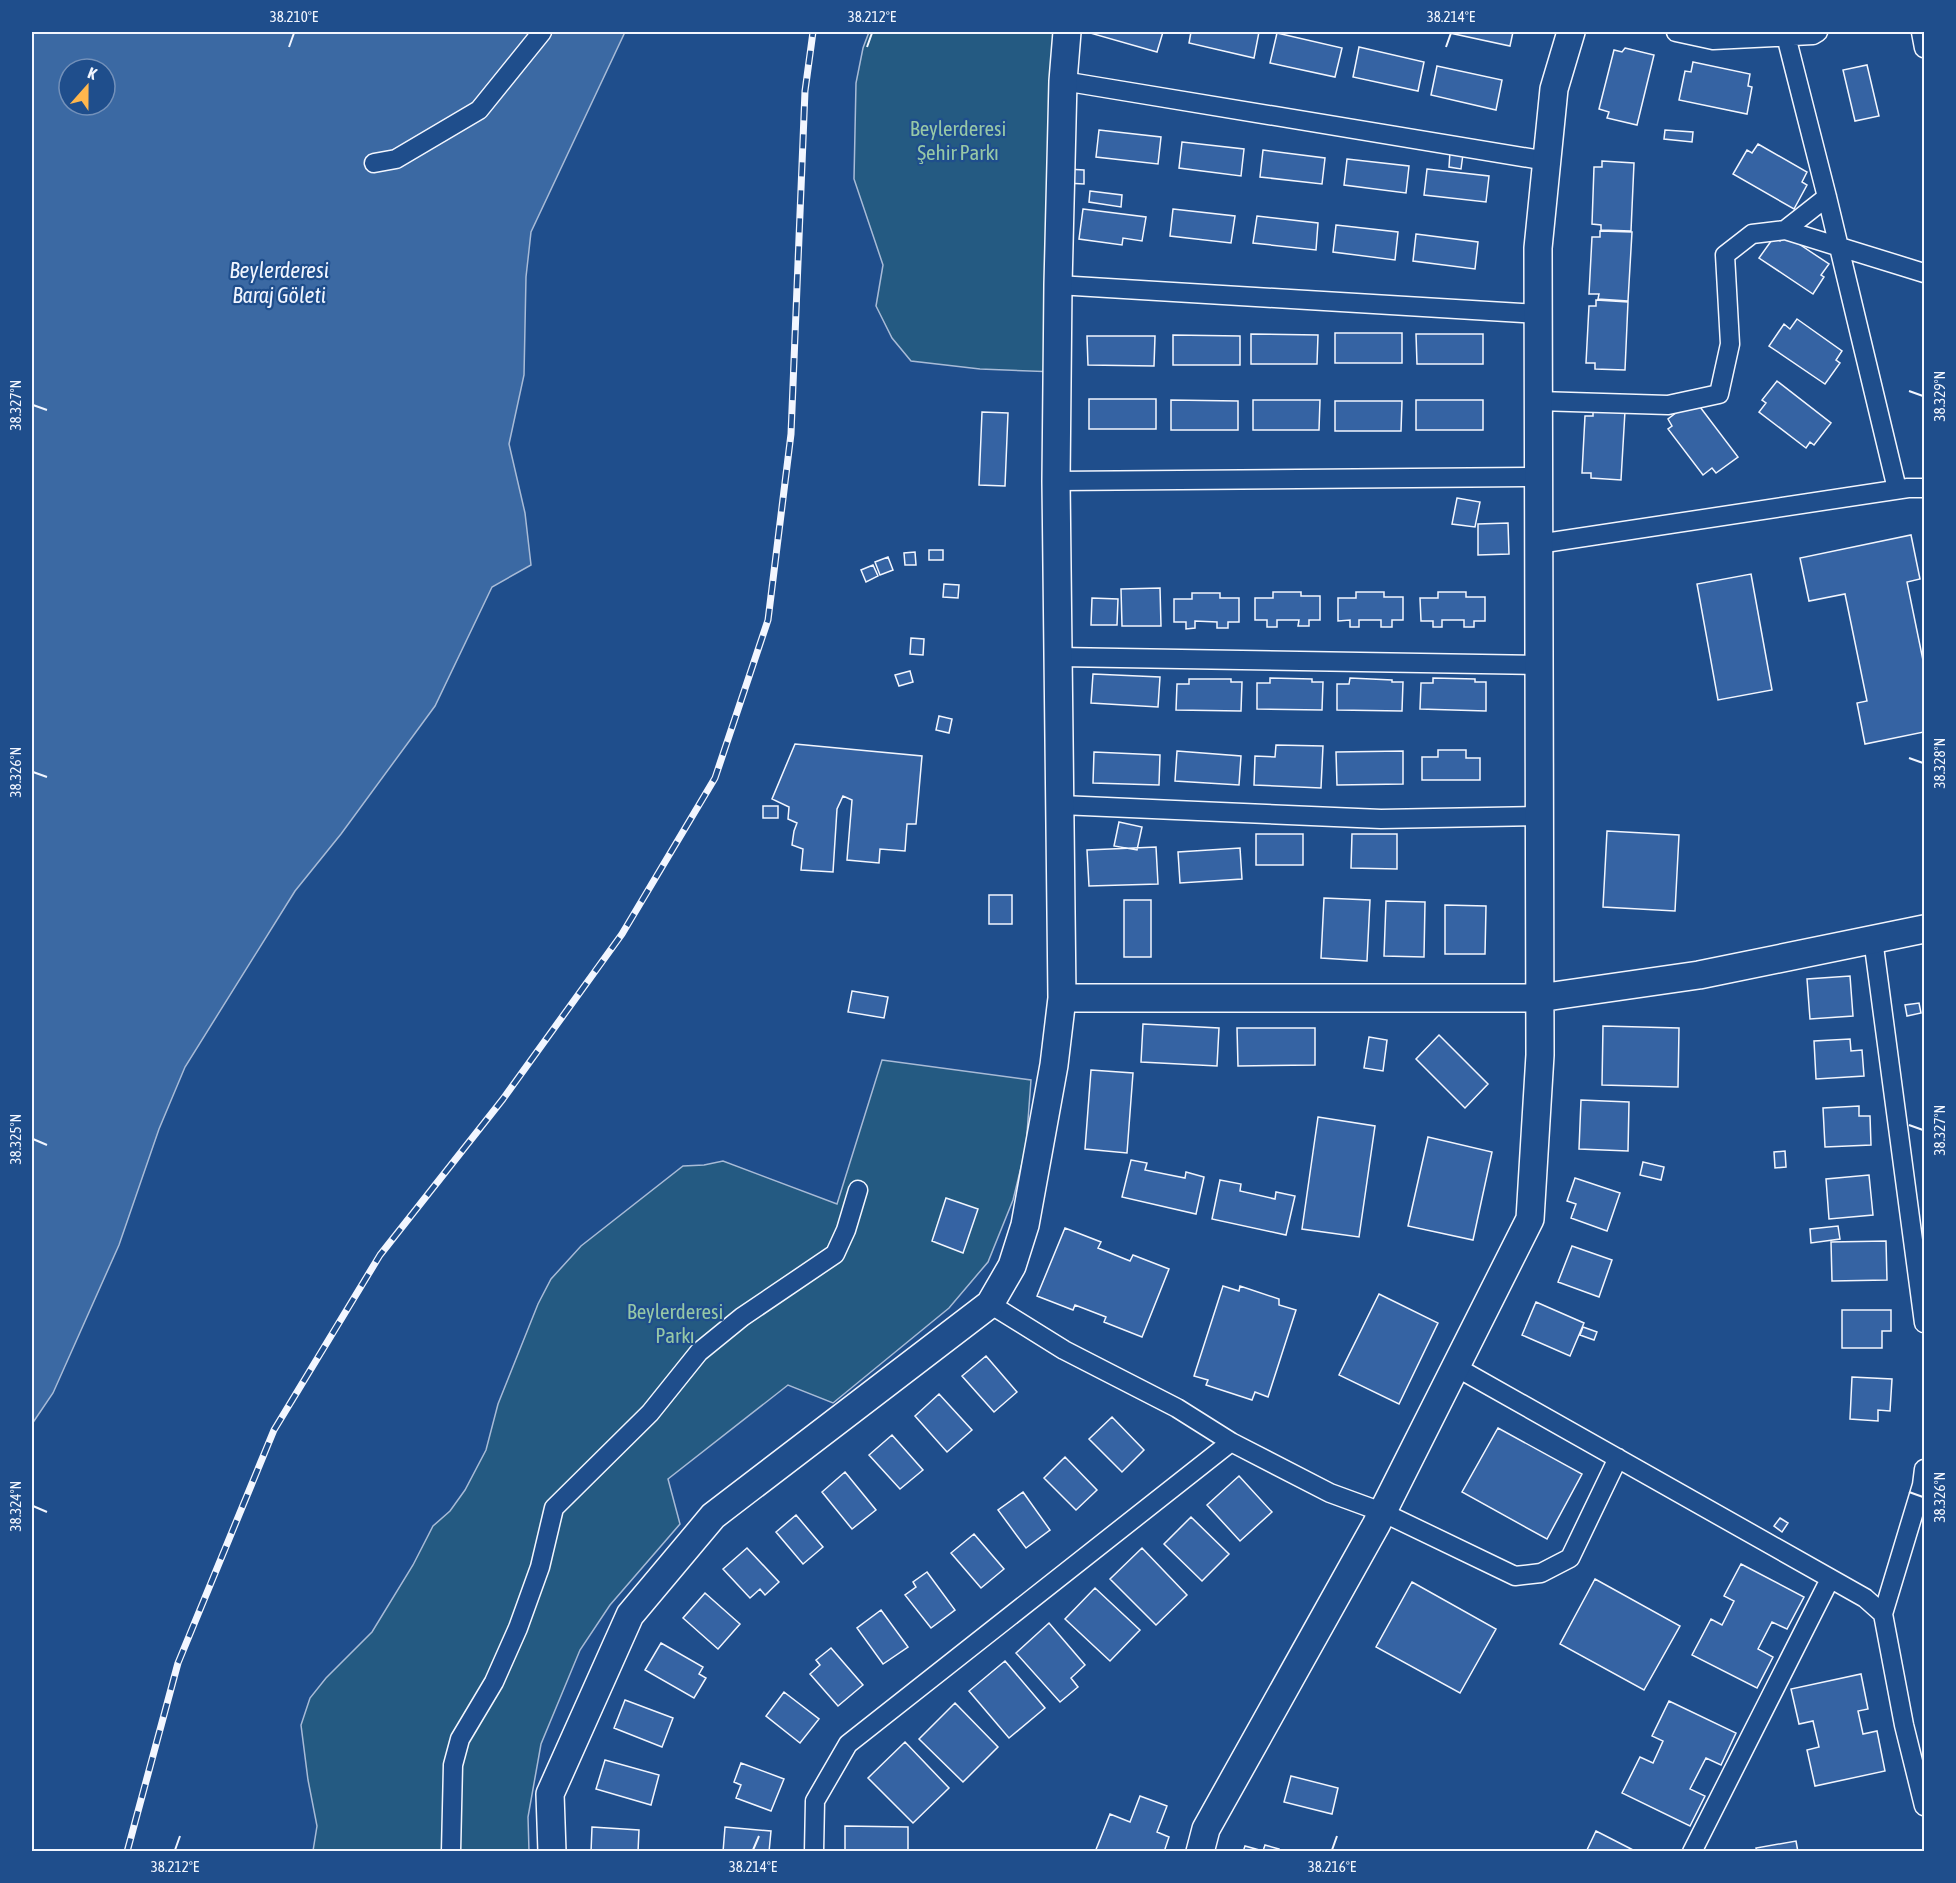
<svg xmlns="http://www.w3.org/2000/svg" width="1956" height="1883" font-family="'Asap Condensed',sans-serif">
  <rect width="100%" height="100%" fill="#1f4e8c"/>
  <path fill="#245a82" stroke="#a8bbd7" stroke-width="1.5" d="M869 32H1068L1057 372 980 369 911 361 892 338 876 306 883 265 854 179 856 83 863 48Z
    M882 1060 1031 1080 1026 1147 1013 1200 988 1262 949 1308 833 1403 788 1385 668 1479 680 1524 610 1605 580 1650 541 1744 528 1817 529 1851H313L317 1826 308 1780 301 1725 310 1698 326 1678 372 1632 413 1565 433 1526 450 1511 465 1490 486 1450 498 1404 538 1304 551 1279 581 1246 683 1166 704 1165 723 1161 837 1204Z"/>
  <path fill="#3b69a3" stroke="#a8bbd7" stroke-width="1.5" fill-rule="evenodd" d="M32 32H625L531 232 526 277 524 375 509 444 525 513 531 565 492 587 435 706 341 834 295 891 185 1067 159 1129 119 1245 53 1393 32 1424ZM69 69H105V105H69Z"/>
  <path fill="#3563a3" stroke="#f2f6ff" stroke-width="1.5" d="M1091 32H1163L1157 52 1090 33Z
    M1191 32H1259L1254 58 1189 43Z
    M1445 32H1513L1510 46Z
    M1277 33 1342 48 1335 77 1270 63Z
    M1359 47 1424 62 1418 91 1353 77Z
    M1625 48 1654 55 1637 125 1607 118 1609 112 1599 109 1614 50 1622 52Z
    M1693 62 1750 74 1748 86 1752 87 1747 114 1679 100 1685 71 1691 72Z
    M1867 65 1879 116 1855 121 1843 70Z
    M1437 66 1502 80 1496 110 1431 95Z
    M1099 130 1161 137 1158 164 1096 157Z
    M1665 130 1693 132 1692 142 1664 139Z
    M1182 142 1244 149 1241 176 1179 168Z
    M1758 144 1807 172 1802 182 1807 185 1794 209 1733 174 1747 150 1752 153Z
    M1263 150 1325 158 1322 184 1260 177Z
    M1450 152 1463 154 1461 169 1449 167Z
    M1347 159 1409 166 1406 193 1344 185Z
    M1602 161 1634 163 1631 231 1601 230V225L1592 224 1594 167H1602Z
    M1067 169 1084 170V184L1066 183Z
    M1427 169 1489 176 1486 202 1424 195Z
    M1090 191 1122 195 1121 207 1089 202Z
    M1083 209 1146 217 1142 241 1123 238 1122 245 1079 239Z
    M1173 209 1235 216 1231 243 1170 236Z
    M1257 216 1318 223 1316 250 1253 243Z
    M1336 225 1398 232 1395 260 1333 252Z
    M1600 231 1632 232 1628 301 1598 299 1599 294H1589L1592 237H1600Z
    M1416 234 1478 242 1475 269 1413 261Z
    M1784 234 1829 264 1821 275 1824 277 1813 294 1759 258 1774 237 1780 241Z
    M1596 300 1628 302 1625 370 1595 369V363H1586L1589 306H1596Z
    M1797 319 1842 351 1836 360 1840 363 1825 384 1769 346 1784 324 1790 329Z
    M1335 333H1402V363H1335Z
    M1251 334 1318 335 1317 364H1251Z
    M1416 334H1483V364H1417Z
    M1173 335 1240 336V365H1173Z
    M1087 336H1155L1154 366 1088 365Z
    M1777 381 1831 423 1814 445 1810 442 1806 448 1759 412 1766 403 1762 400Z
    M1089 399H1156V429H1089Z
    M1694 399 1738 457 1716 473 1712 468 1703 475 1668 429 1672 426 1668 419Z
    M1171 400 1238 401V430H1171Z
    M1253 400H1320L1319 430H1253Z
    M1416 400H1483V430H1416Z
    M1335 401H1402L1401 431H1335Z
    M1593 409 1625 411 1621 480 1591 478V473H1582L1585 416H1593Z
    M982 412 1008 413 1005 486 979 485Z
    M1457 498 1480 502 1475 527 1452 524Z
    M1508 523 1509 554 1478 555V524Z
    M1911 535 1920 579 1907 582 1924 665V732L1865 744 1857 703 1867 701 1845 594 1809 601 1800 558Z
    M929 550H943V560H929Z
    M915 552 916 565H905L904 553Z
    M888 557 893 570 880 575 875 562Z
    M873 565 878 576 866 582 861 570Z
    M1751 574 1772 690 1718 700 1697 584Z
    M944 584 959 585 958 598 943 597Z
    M1160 588 1161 626H1122L1121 589Z
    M1273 592H1301V596H1320V620H1309V626H1298L1299 620H1277V627H1267V620H1255V598H1273Z
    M1356 592H1384V597H1403V620H1392V627H1381V620H1359V627H1350V620L1338 621V598H1356Z
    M1438 592H1466V597H1485V621H1474V627H1464V620H1442V627H1433V621H1421L1420 598H1438Z
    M1192 593H1220V598H1239V622H1228V628H1217V622L1195 621V628L1186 629V622H1174V599H1192Z
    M1092 598 1118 599 1117 625H1091Z
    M911 638 924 639 923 655 910 654Z
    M910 671 913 682 899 686 895 675Z
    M1093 674 1160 677 1158 707 1091 703Z
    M1270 678 1312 679V682H1323L1322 710 1257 709V683H1270Z
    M1350 678 1392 680V682H1403L1402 711 1337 710V684H1349Z
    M1433 678 1475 679V682H1486V711L1420 709 1421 683H1433Z
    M1189 679H1231V682H1242L1241 711 1176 710 1177 684H1189Z
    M939 716 952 719 949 733 936 730Z
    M795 744 922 756 916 824H907L905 851 880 849 879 863 847 860 852 800 843 796 837 809 833 872 801 870 803 849 792 845 794 831 797 823 788 819 789 807 772 799Z
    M1276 745 1323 746 1321 788 1254 785 1255 756 1275 757Z
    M1438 750H1466V758H1480V780H1422V757H1438Z
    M1177 751 1241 756 1239 785 1175 781Z
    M1403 751V784L1337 785 1336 752Z
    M1094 752 1160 755 1159 785 1093 783Z
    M763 806H778V818H763Z
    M1119 822 1142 827 1137 850 1114 846Z
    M1607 831 1679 835 1675 911 1603 907Z
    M1256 834H1303V865H1256Z
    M1352 834H1397V869L1351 868Z
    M1156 847 1158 884 1089 886 1087 850Z
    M1240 848 1242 879 1180 883 1178 852Z
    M989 895H1012V924H989Z
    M1324 898 1370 900 1367 961 1321 958Z
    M1124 900H1151V957H1124Z
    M1386 901 1425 902 1424 957 1384 956Z
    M1445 905 1486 906 1485 954H1445Z
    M1850 976 1853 1016 1810 1019 1807 979Z
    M852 991 888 997 884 1018 848 1012Z
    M1919 1003 1921 1013 1907 1016 1905 1005Z
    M1143 1024 1219 1028 1217 1066 1141 1062Z
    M1603 1026 1679 1028 1678 1087 1602 1085Z
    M1237 1028H1315V1065L1238 1066Z
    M1439 1035 1488 1084 1465 1108 1416 1059Z
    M1369 1037 1387 1040 1383 1071 1364 1068Z
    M1850 1039 1851 1051 1862 1050 1864 1076 1816 1079 1814 1041Z
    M1091 1070 1133 1073 1127 1153 1085 1149Z
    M1581 1100 1629 1102 1628 1151 1579 1149Z
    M1859 1106V1116H1870L1871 1145 1825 1147 1823 1108Z
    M1318 1117 1375 1126 1359 1237 1302 1229Z
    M1428 1137 1492 1152 1473 1240 1408 1226Z
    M1785 1151 1786 1167 1775 1168 1774 1152Z
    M1131 1160 1147 1163 1145 1170 1185 1178 1186 1172 1204 1177 1196 1214 1122 1197Z
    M1643 1162 1664 1167 1661 1180 1640 1175Z
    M1869 1175 1873 1215 1829 1219 1826 1179Z
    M1575 1178 1620 1193 1607 1231 1571 1218 1576 1204 1567 1201Z
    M1220 1180 1241 1184 1240 1191 1275 1199 1276 1192 1295 1196 1286 1235 1212 1219Z
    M946 1198 978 1209 963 1253 932 1241Z
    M1838 1226 1840 1239 1811 1243 1810 1229Z
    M1065 1228 1101 1242 1098 1248 1130 1261 1133 1255 1169 1269 1142 1337 1104 1322 1106 1317 1075 1305 1073 1310 1037 1296Z
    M1886 1241 1887 1280 1832 1281 1831 1242Z
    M1572 1246 1612 1260 1599 1297 1558 1282Z
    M1223 1286 1239 1291 1240 1286 1279 1299V1305L1296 1310 1268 1397 1255 1392 1252 1400 1206 1385 1208 1380 1194 1376Z
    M1379 1294 1438 1323 1399 1404 1339 1375Z
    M1536 1302 1584 1323 1570 1356 1522 1335Z
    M1842 1310H1891V1331H1882V1348H1842Z
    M1583 1327 1597 1332 1594 1340 1580 1335Z
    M986 1356 1017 1392 994 1412 962 1376Z
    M1852 1377 1892 1379 1890 1411 1878 1410V1421L1850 1419Z
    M939 1394 972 1430 947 1452 915 1416Z
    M1112 1417 1144 1450 1122 1472 1089 1439Z
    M1498 1428 1582 1474 1547 1539 1462 1492Z
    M892 1435 923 1470 900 1489 869 1455Z
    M1065 1457 1097 1490 1076 1510 1044 1478Z
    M845 1472 876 1510 852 1529 822 1492Z
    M1239 1476 1272 1512 1240 1541 1207 1505Z
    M1023 1492 1050 1530 1026 1548 998 1510Z
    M796 1515 823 1547 803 1564 776 1532Z
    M1191 1517 1229 1554 1202 1581 1164 1544Z
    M1780 1518 1788 1523 1782 1532 1774 1526Z
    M974 1534 1004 1569 981 1588 951 1553Z
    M747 1548 779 1582 765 1595 760 1589 750 1598 723 1569Z
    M1142 1548 1187 1595 1156 1625 1110 1579Z
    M1741 1564 1804 1597 1787 1629 1772 1622 1758 1649 1773 1657 1757 1688 1692 1655 1711 1619 1722 1625 1734 1601 1724 1596Z
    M927 1572 955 1610 931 1628 905 1595 916 1587 913 1582Z
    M1595 1579 1680 1626 1644 1690 1560 1644Z
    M1412 1582 1496 1629 1460 1693 1376 1647Z
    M1095 1588 1140 1630 1110 1661 1065 1619Z
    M705 1593 740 1624 718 1649 683 1618Z
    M881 1610 908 1647 883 1664 857 1628Z
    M1049 1623 1085 1665 1071 1678 1078 1687 1060 1702 1016 1653Z
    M661 1643 703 1667 699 1674 706 1678 694 1698 645 1670Z
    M831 1648 863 1685 838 1706 810 1674 820 1665 816 1660Z
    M1005 1661 1045 1708 1009 1738 969 1691Z
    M1861 1674 1868 1709 1858 1711 1863 1734 1877 1731 1885 1771 1815 1786 1807 1750 1819 1747 1813 1721 1799 1724 1791 1689Z
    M784 1692 819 1719 800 1743 766 1716Z
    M625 1700 673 1718 662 1747 614 1728Z
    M1669 1701 1736 1733 1721 1765 1706 1758 1690 1789 1705 1796 1690 1826 1622 1793 1640 1757 1653 1763 1663 1741 1652 1736Z
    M955 1703 998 1747 963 1782 919 1739Z
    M905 1742 949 1788 913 1823 868 1778Z
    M605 1760 659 1775 651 1805 596 1789Z
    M741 1763 784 1779 771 1811 736 1798 741 1785 734 1782Z
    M1291 1776 1338 1788 1332 1814 1284 1802Z
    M1140 1796 1167 1806 1157 1832 1169 1837 1164 1852H1095L1110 1814 1130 1822Z
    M845 1826 908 1827V1852H845Z
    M592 1827 639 1830 638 1852H591Z
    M725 1827 771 1831 769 1852H723Z
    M1596 1831 1637 1852H1586Z
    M1796 1841 1798 1852H1757L1756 1848Z
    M1265 1845 1279 1849 1278 1852H1243L1245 1846 1263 1851Z"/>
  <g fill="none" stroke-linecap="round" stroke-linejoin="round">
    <g stroke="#f2f6ff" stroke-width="21">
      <path id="street" d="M1676 32 1713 40 1813 35 1818 32
        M1921 32 1924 48
        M1786 36 1827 197 1897 489
        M1063 81 1547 161
        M374 163 396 159 479 110 542 32
        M1785 230 1827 197
        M1058 285 1538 314
        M1538 401 1668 405 1719 394 1730 344 1725 255 1752 234 1785 230 1924 273
        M1056 481 1538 477
        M1538 544 1908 488H1924
        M1059 657 1538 665
        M1061 805 1381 819 1539 816
        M1873 939 1924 1323
        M990 1304 1064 1350 1177 1408 1231 1442
        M1456 1367 1865 1598 1883 1614
        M1924 1469 1922 1485 1883 1614 1904 1725 1924 1806
        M451 1852 453 1765 460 1739 494 1682 518 1628 540 1567 554 1508 650 1413 699 1352 742 1317 835 1254 846 1230 858 1190
        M814 1852 815 1801 848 1744 1231 1442 1330 1493 1382 1512 1515 1576 1541 1573 1570 1558 1618 1458
        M1692 1852 1830 1579"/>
    </g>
    <g stroke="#f2f6ff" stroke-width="30">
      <path id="secondary" d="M1062 998H1539L1699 975 1924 929
        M552 1852 550 1794 630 1615 713 1516 990 1304 1012 1266 1025 1225 1054 1065 1062 998 1056 481 1058 285 1063 81 1067 32
        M1200 1852 1206 1829 1376 1525 1530 1219 1540 1055 1538 248 1554 89 1571 32"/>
    </g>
    <use href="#street" stroke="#1f4e8c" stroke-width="18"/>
    <use href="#secondary" stroke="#1f4e8c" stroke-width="27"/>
    <g stroke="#f2f6ff" stroke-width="7">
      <path id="rail" d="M127 1852 178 1663 274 1430 380 1255 503 1099 622 934 715 778 768 620 791 434 805 91 813 32"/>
    </g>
    <use href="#rail" stroke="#1f4e8c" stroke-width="4.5" stroke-dasharray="14" stroke-linecap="butt"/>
  </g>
  <path fill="none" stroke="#f2f6ff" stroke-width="2" d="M289 47 294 33M867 47 872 33M1446 47 1451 33M1909 391 1923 396M33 405 47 410M1909 758 1923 763M33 772 47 777M1909 1125 1923 1130M33 1139 47 1145M1909 1492 1923 1497M33 1506 47 1512M175 1850 180 1836M753 1850 759 1836M1332 1850 1337 1836"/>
  <g text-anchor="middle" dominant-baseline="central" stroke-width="4.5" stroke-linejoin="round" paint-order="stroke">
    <g font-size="21" fill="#97c8a6" stroke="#1f4e8c">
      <text x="958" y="128">Beylerderesi<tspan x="958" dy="24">Şehir Parkı</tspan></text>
      <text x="675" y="1311">Beylerderesi<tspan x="675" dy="24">Parkı</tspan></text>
    </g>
    <g font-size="22" font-style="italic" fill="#f2f6ff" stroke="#1f4e8c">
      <text x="279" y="270">Beylerderesi<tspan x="279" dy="25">Baraj Göleti</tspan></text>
    </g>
  </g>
  <rect width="1956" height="1883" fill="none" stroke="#1f4e8c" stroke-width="66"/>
  <g transform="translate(87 87) rotate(21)"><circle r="28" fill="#1f4e8c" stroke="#7391ba" stroke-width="1.5"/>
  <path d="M0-4.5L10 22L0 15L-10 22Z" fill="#ffb74d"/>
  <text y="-9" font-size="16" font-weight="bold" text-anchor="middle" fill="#f2f6ff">K</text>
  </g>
  <rect x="33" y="33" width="1890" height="1817" fill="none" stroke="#f2f6ff" stroke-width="2"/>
  <g font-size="15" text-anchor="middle" fill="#f2f6ff">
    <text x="294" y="22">38.210°E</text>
    <text x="872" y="22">38.212°E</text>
    <text x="1451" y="22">38.214°E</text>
    <text transform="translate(1940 396) rotate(-90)" y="5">38.329°N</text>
    <text transform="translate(16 405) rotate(-90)" y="5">38.327°N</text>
    <text transform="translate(1940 763) rotate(-90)" y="5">38.328°N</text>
    <text transform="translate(16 772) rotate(-90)" y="5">38.326°N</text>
    <text transform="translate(1940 1130) rotate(-90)" y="5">38.327°N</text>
    <text transform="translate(16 1139) rotate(-90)" y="5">38.325°N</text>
    <text transform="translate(1940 1497) rotate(-90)" y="5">38.326°N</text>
    <text transform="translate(16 1506) rotate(-90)" y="5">38.324°N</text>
    <text x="175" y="1872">38.212°E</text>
    <text x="753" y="1872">38.214°E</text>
    <text x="1332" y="1872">38.216°E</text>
  </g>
</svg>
